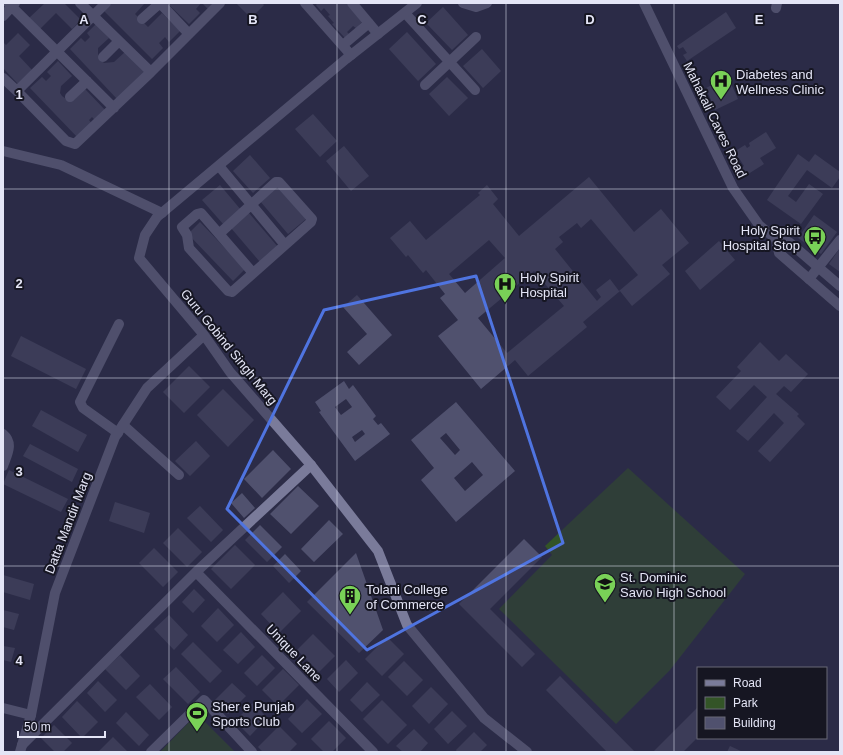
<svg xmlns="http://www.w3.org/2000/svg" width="843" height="755" font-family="Helvetica,sans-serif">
  <rect width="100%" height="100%" fill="#2c2c47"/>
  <path fill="#335427" d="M628 468 745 574 670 670 616 724 499 609 552 555 545 546Z
    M197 714 235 752H160Z"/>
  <path fill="#50516e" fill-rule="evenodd" d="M43 3H64L81 20 72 29 56 13 40 29 29 18 44 4Z
    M112 3H119L120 4 121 3H145L135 14 148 27 162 13 180 31 169 42 165 37 159 43 163 48 152 59 104 11Z
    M167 3H201L196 9 200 13 189 24Z
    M202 3H213L208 9Z
    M236 3H262L264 5 251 18Z
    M318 3H346L362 22 356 28 353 26 347 32 349 34 345 38 332 24 334 23 328 16 330 15 324 8 321 11 316 5Z
    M443 7 468 35 452 50 426 23Z
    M726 12 736 28 687 61 683 55 687 53 683 47 679 49 677 46Z
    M96 24 109 38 98 48V57L104 63 114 62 125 52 146 73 118 100 70 49 81 38 85 42 90 37 87 33Z
    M407 32 436 64 418 81 389 49Z
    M18 33 30 45 19 56 32 70 18 84 3 68V42L6 45Z
    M482 49 501 71 483 88 463 66Z
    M58 61 72 76 61 86 60 93 62 96 66 99 74 100 85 89 107 112 97 122 92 117 89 120 93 125 79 139 30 88 42 77 46 81 51 76 47 72Z
    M447 77 468 98 449 116 429 94Z
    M728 77 738 99 715 110 706 88Z
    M313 114 337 141 320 157 295 129Z
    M766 132 776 148 760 158 764 164 745 176 741 168 744 166 739 158 737 159 732 153 745 145 747 148 750 146 749 143Z
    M344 146 369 176 351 191 326 161Z
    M798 154 809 162 815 154 840 172V177L832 188 807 170 788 196 796 202 809 184 823 194 801 224 767 200Z
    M250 155 270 178 253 193 233 171Z
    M589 177 634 232 661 209 689 243 662 265 670 274 632 306 620 291 583 322 587 327 528 376 515 360 481 389 438 336 458 320 440 298 445 294 426 270 423 273 408 255 406 257 390 238 410 221 426 240 480 195 478 193 487 185 498 199 493 204 519 236ZM591 219 638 275 619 291 610 279 596 290 601 297 597 301 555 249 563 242 559 237 577 223 581 228ZM489 240 505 258 465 293 449 274ZM534 271 564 306 507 353 478 318Z
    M220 185 241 210 224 225 202 200Z
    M277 186 306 219 288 234 260 201Z
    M248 212 278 247 260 262 231 228Z
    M814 215 837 232 821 254 798 238Z
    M200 222 245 269 233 281 188 234Z
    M719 241 735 260 700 290 685 271Z
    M840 248V272L829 264Z
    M357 295 392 335 359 365 347 352 367 334 343 307Z
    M21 336 86 369 76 389 11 356Z
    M760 342 779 361 786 354 808 374 791 392 784 386 776 394 799 414 797 416 805 424 770 462 758 451 784 423 774 413 748 441 736 431 767 397 754 385 730 410 716 397 741 371 737 367Z
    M189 366 210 387 184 413 163 392Z
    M344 381 349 389 353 385 376 416 373 419 378 425 381 423 390 434 355 461 319 412 321 411 315 402ZM346 399 352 407 341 415 335 407ZM362 430 365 434 355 442 352 437Z
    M223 389 254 420 228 447 197 415Z
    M456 402 515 471 456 522 421 480 434 468 411 440ZM446 433 460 450 455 455 440 438ZM472 462 483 475 465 491 454 478Z
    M41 410 87 435 78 452 32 426Z
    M196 441 210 456 190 476 175 461Z
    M30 444 78 469 72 482 23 456Z
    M273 450 291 469 262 498 244 479Z
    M9 470 68 499 61 512 3 484Z
    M298 486 319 506 291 534 270 514Z
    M242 493 255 508 244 518 231 503Z
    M115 502 150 513 144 533 109 521Z
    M200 506 223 530 211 542 187 518Z
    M329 520 343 534 314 562 301 549Z
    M260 525 282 547 267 562 245 540Z
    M178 528 202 552 187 567 163 543Z
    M524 539 542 557 490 609 535 654 522 667 459 604Z
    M235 545 255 565 231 589 211 569Z
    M154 548 178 572 163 587 139 563Z
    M356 553 383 630 359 653 307 602Z
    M285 554 301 571 289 583 273 566Z
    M3 575 34 584 30 600 3 592Z
    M194 589 205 600 193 613 182 602Z
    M283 592 301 611 279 633 261 614Z
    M218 608 234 625 217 642 201 626Z
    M3 610 19 614 14 630 3 627Z
    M169 615 188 635 174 650 154 629Z
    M241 632 255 647 238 664 223 650Z
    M313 634 335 656 319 672 297 650Z
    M387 637 404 654 382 676 365 659Z
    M193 642 222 671 210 683 181 654Z
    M3 646 15 648 11 662 3 660Z
    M120 655 140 676 126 690 105 669Z
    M262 655 275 668 257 686 244 673Z
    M346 660 358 673 339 692 327 679Z
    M404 661 423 680 407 696 388 677Z
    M176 667 200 692 188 704 163 679Z
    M283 669 299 685 278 706 262 690Z
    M560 676 635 752H607L546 690Z
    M98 681 117 700 105 712 87 693Z
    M367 682 380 695 362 712 350 700Z
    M232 683 246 696 228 714 215 700Z
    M150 684 172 707 159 720 136 697Z
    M431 687 448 704 429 724 412 706Z
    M307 699 322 714 302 733 288 719Z
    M382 700 407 725 388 744 363 719Z
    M77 701 98 722 82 738 62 717Z
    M253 703 267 718 250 736 235 721Z
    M698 707V737L683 752H653Z
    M452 711 467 726 448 744 434 729Z
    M126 712 149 735 139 746 116 723Z
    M329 721 346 738 332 752H324L311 739Z
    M54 725 72 743 63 752H55L41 738Z
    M279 726 297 744 289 752H263L258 747Z
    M414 729 428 743 420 752H403L396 746Z
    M474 732 487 745 480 752H457L456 750Z
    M113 737 128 752H98Z
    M730 746 743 752H727Z"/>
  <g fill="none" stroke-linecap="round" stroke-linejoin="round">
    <path stroke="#7a7b9a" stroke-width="10" d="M8 3 114 108
      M80 3 151 72
      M305 3 351 55
      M352 3 378 34
      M776 8 777 3
      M405 13 475 90
      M3 16 15 3
      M142 19 160 3 189 34
      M343 45 369 23
      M103 57 119 41
      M3 78 17 91 106 3
      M425 85 476 37
      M17 91 66 141 75 144 151 72 220 3
      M70 97 87 81
      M3 151 61 165 162 213
      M219 166 285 245
      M219 234 276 182H279L312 219 311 222 232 292 228 291 189 248 187 235 182 227 197 214 201 213 253 273
      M809 279 840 240
      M123 425 179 475
      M118 433 83 408 80 402 119 324
      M3 434C14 443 7 455 3 466
      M196 572 373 752
      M3 708 31 715
      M22 745 196 572 311 465
      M151 752 204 700 252 752"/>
    <path stroke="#7a7b9a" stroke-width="10" d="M417 3 346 59 157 217 145 235 139 258 204 335 230 372 311 465 378 551 407 625 484 718 527 752
      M20 752 31 715 55 593 115 437 147 388 204 335"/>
    <path stroke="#7a7b9a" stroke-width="10" d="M463 3 476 7 487 3
      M644 3 733 188 759 225 776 239 789 242 840 286
      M776 239 779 253 840 306"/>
  </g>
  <path d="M0 0H843V755H0ZM476 276 563 543 367 650 227 509 324 310Z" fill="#2c2c47" fill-opacity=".55" fill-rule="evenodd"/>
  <path fill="none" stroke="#4f74e0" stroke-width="3" stroke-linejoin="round" d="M476 276 563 543 367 650 227 509 324 310Z"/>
  <path fill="none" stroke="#e4e5f6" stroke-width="1" stroke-opacity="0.55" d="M169 3V752M337 3V752M506 3V752M674 3V752M3 189H840M3 378H840M3 566H840"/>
  <defs>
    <g id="hospital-pin" transform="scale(1.15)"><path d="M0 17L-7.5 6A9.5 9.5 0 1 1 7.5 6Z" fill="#79d157" stroke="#161622"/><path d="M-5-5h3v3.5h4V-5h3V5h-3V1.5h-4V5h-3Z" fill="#111"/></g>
    <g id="bus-pin" transform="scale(1.15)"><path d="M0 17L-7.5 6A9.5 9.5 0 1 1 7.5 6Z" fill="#79d157" stroke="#161622"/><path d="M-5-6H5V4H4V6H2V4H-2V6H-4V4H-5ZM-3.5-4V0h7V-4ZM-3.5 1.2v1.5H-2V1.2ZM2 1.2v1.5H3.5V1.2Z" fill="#111"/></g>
    <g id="school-pin" transform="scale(1.15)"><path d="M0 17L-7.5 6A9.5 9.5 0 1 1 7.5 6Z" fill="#79d157" stroke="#161622"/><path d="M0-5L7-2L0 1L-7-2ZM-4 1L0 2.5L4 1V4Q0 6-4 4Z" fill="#111"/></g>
    <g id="building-pin" transform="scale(1.15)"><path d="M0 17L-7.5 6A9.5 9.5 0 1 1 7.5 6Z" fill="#79d157" stroke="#161622"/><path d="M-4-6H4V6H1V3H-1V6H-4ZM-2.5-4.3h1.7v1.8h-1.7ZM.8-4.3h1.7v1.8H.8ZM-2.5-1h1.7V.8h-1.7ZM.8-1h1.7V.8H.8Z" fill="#111"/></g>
    <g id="stadium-pin" transform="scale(1.15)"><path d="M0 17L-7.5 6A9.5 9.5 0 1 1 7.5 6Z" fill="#79d157" stroke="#161622"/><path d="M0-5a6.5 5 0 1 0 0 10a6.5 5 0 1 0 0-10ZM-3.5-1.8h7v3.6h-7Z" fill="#111"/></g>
  </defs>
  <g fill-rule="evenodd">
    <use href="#hospital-pin" x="721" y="81"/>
    <use href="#bus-pin" x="815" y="237"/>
    <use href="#hospital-pin" x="505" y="284"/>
    <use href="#school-pin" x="605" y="584"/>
    <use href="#building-pin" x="350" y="596"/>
    <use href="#stadium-pin" x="197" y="713"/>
  </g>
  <g text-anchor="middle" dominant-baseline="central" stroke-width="4" stroke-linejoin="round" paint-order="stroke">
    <g font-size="13" fill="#e4e5f6" stroke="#161622" text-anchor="start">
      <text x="736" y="74">Diabetes and<tspan x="736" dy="15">Wellness Clinic</tspan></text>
      <text x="800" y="230" text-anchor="end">Holy Spirit<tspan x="800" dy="15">Hospital Stop</tspan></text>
      <text x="520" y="277">Holy Spirit<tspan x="520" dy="15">Hospital</tspan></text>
      <text x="620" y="577">St. Dominic<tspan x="620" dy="15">Savio High School</tspan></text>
      <text x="366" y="589">Tolani College<tspan x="366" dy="15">of Commerce</tspan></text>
      <text x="212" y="706">Sher e Punjab<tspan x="212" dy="15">Sports Club</tspan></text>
    </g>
    <g font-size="13" fill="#e4e5f6" stroke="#161622">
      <text transform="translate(715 120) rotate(64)">Mahakali Caves Road</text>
      <text transform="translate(229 347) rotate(51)">Guru Gobind Singh Marg</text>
      <text transform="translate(68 523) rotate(-69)">Datta Mandir Marg</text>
      <text transform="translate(294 653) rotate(46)">Unique Lane</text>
    </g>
  </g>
  <g font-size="13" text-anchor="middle" font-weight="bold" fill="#e4e5f6" stroke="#161622" stroke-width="4" stroke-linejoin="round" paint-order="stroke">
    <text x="84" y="24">A</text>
    <text x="253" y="24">B</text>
    <text x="422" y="24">C</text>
    <text x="590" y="24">D</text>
    <text x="759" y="24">E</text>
    <text x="19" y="99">1</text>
    <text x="19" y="288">2</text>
    <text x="19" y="476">3</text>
    <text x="19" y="665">4</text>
  </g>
  <rect width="843" height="755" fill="none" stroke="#e4e5f6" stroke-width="8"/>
  <rect x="697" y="667" width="130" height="72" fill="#161622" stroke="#686977"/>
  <rect x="705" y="680" width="20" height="6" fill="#7a7b9a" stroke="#686977"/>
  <text x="733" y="687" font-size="12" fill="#e4e5f6">Road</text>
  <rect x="705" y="697" width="20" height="12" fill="#335427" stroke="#686977"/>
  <text x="733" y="707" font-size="12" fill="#e4e5f6">Park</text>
  <rect x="705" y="717" width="20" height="12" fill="#50516e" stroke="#686977"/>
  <text x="733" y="727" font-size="12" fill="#e4e5f6">Building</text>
  <path d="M18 731v6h87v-6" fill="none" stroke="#e4e5f6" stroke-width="2"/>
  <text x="24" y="731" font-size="12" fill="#e4e5f6" stroke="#161622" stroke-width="3" paint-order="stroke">50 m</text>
</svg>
